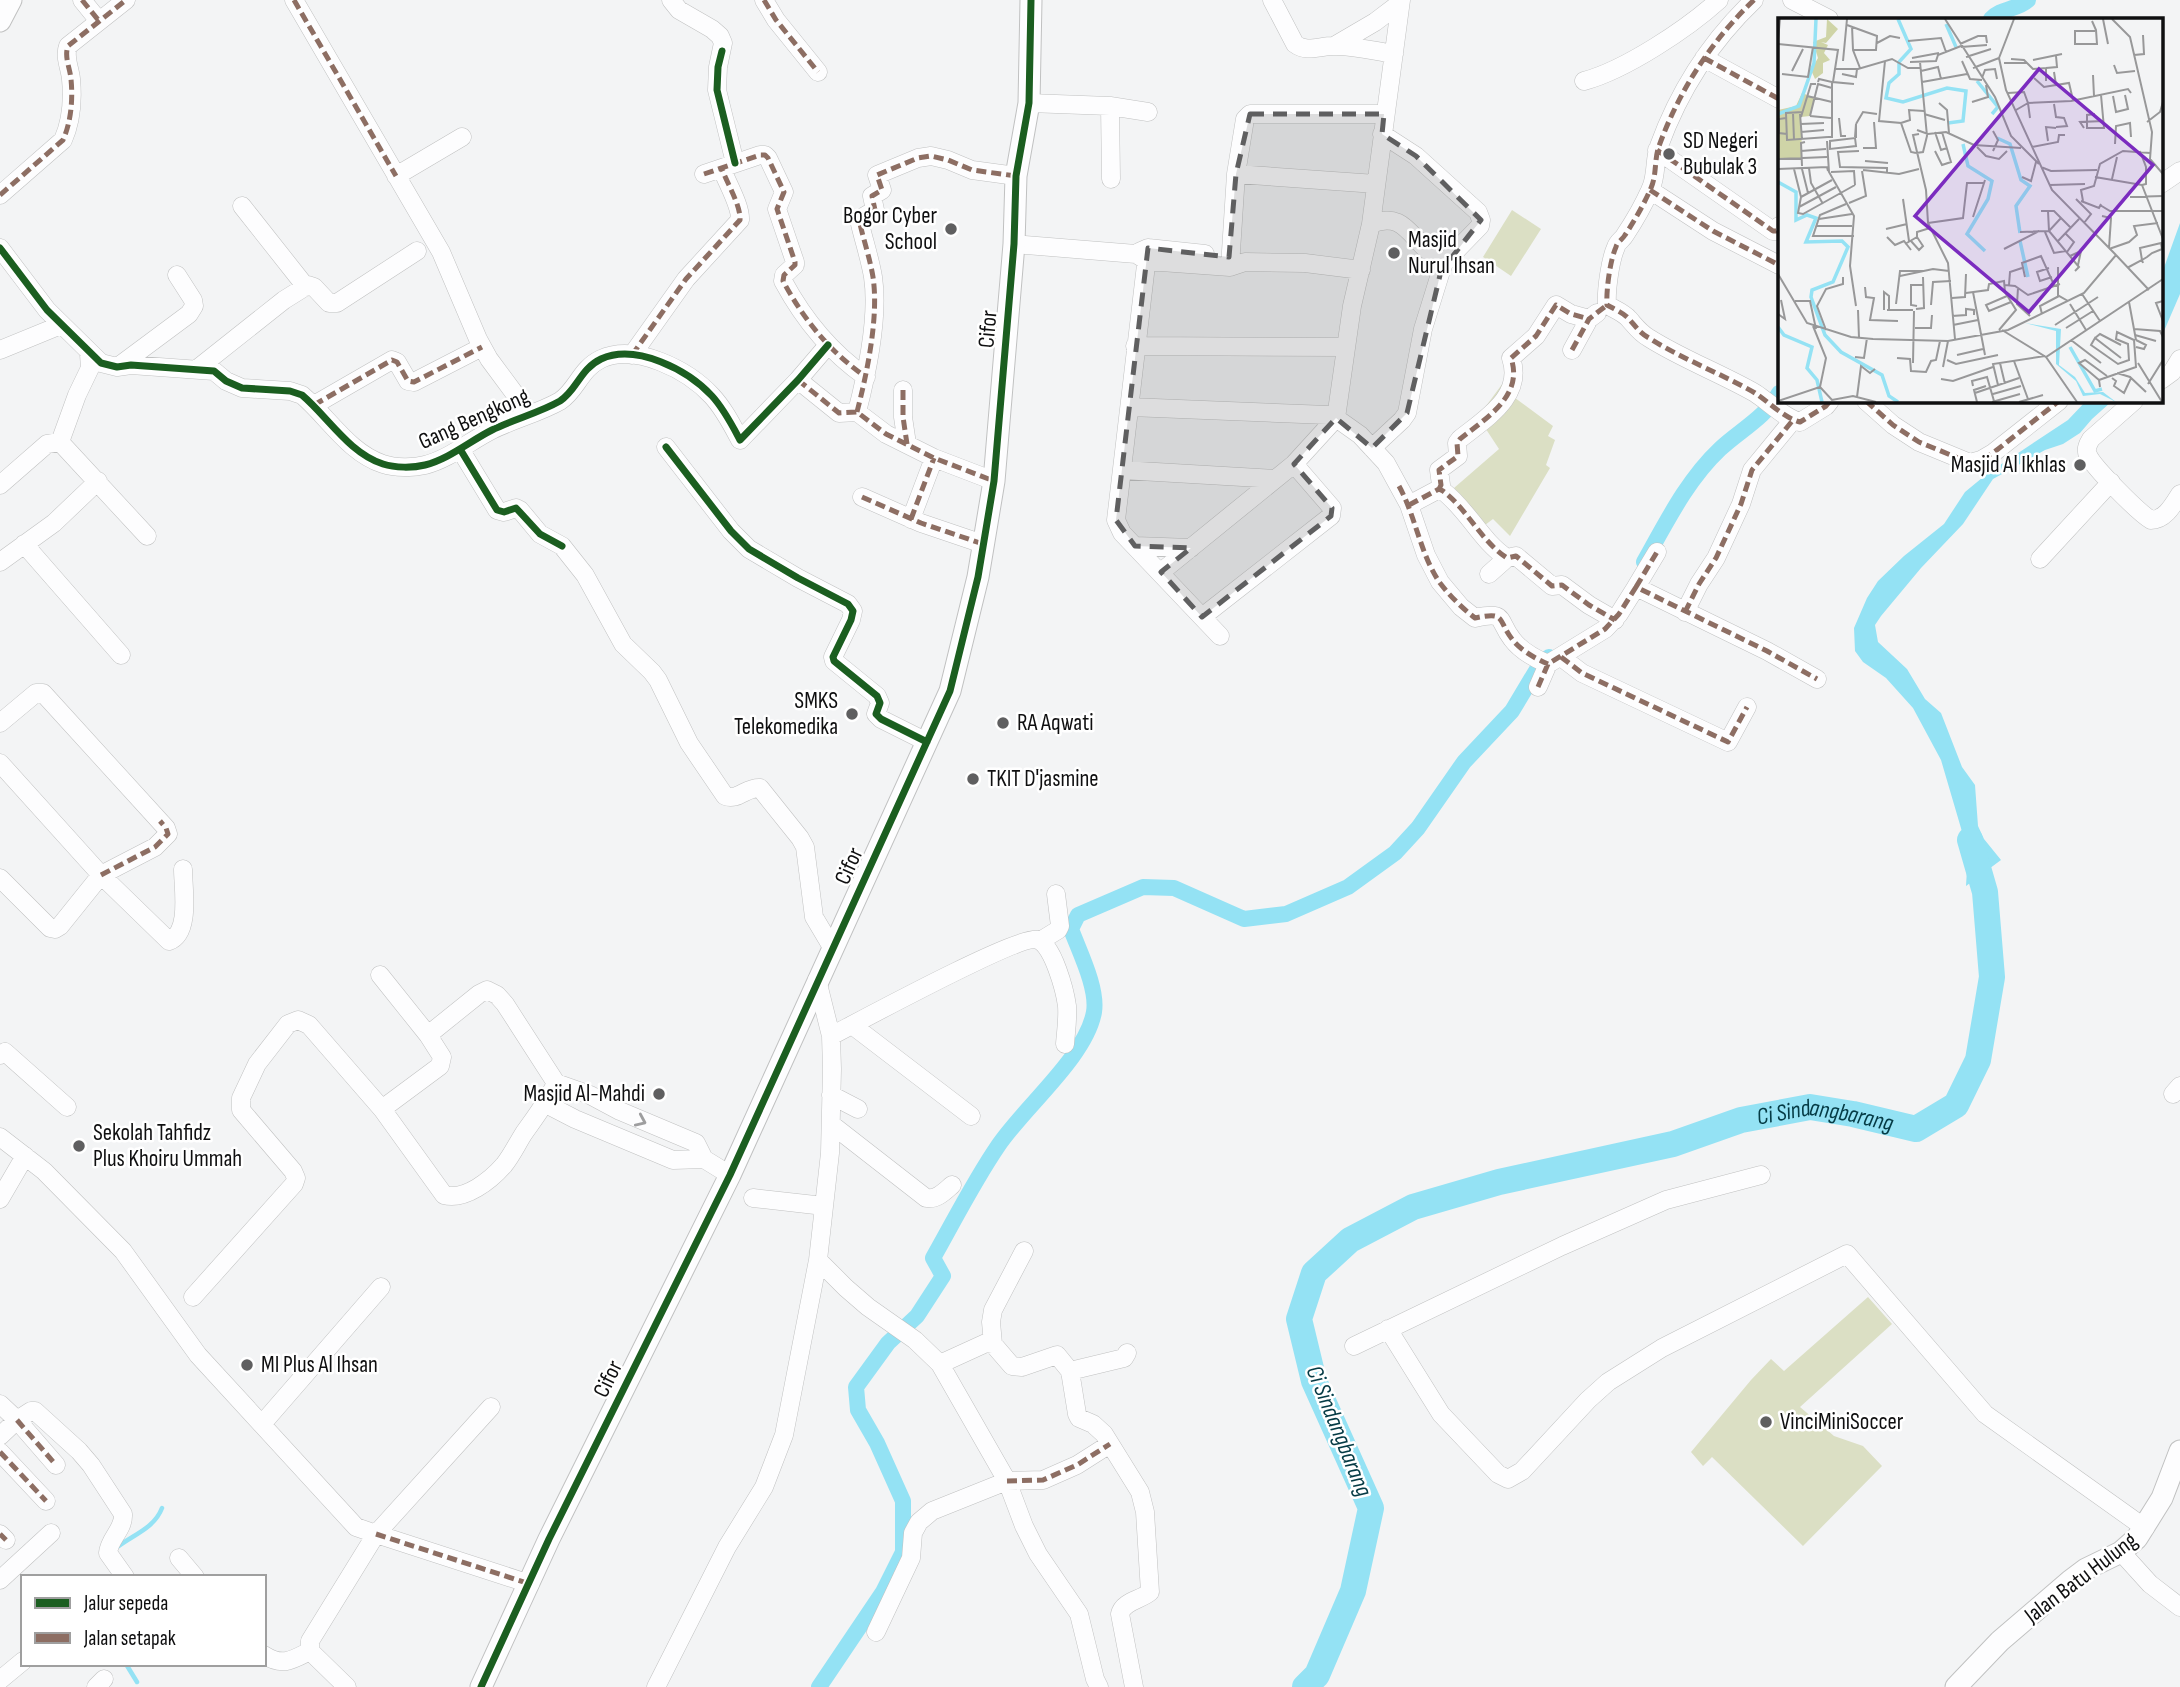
<svg xmlns="http://www.w3.org/2000/svg" width="2180" height="1687" font-family="'Sofia Sans Condensed',sans-serif">
  <rect width="100%" height="100%" fill="#f3f4f5"/>
  <path fill="#dbdfc4" d="M1512 210 1541 229 1511 276 1483 257Z
    M1511 372V395L1553 426 1548 436 1555 440 1546 465 1550 468 1510 536 1493 519 1485 525 1454 488 1499 449 1478 417Z
    M1868 1297 1892 1324 1800 1407 1834 1436 1863 1446 1882 1466 1803 1546 1712 1457 1703 1466 1691 1452 1751 1380 1771 1359 1784 1371Z"/>
  <path fill="#94e2f4" d="M2180 223V294L2161 338V276Z
    M2086 401 2111 402 2092 419 2080 433 2063 444 2045 450 1993 479 1963 524 1921 568 1881 616 1875 625 1878 642 1907 669 1925 699 1941 713 1962 767 1975 785 1978 826 1984 839 2001 860 1966 886 1968 852 1941 760 1913 708 1886 678 1863 662 1855 651 1854 628 1867 598 1878 581 1904 556 1944 524 1965 492 1988 473 2068 420Z"/>
  <g fill="none" stroke-linecap="round" stroke-linejoin="round">
    <path stroke="#94e2f4" stroke-width="4.5" d="M116 1548C132 1535 154 1529 162 1508
      M126 1664 137 1682"/>
    <path stroke="#94e2f4" stroke-width="16" d="M1991 19C2001 8 2017 10 2028 0
      M1644 562C1666 523 1687 480 1720 449 1739 431 1766 417 1779 393
      M819 1687 883 1592 903 1552V1501L877 1443 858 1410 856 1387 888 1343 917 1316 943 1276 933 1258C954 1221 974 1181 998 1146 1024 1107 1086 1057 1094 1012 1098 988 1079 951 1071 929L1078 915 1143 887 1174 888 1244 919 1286 914 1348 887 1395 853 1418 828 1464 762 1512 711 1536 671 1549 657"/>
    <path stroke="#94e2f4" stroke-width="26" id="s1" d="M1305 1687 1317 1675 1353 1591 1371 1508 1314 1381 1299 1319 1314 1273 1350 1240 1413 1207 1499 1182 1673 1144 1741 1120 1810 1107 1853 1114 1916 1129 1956 1105 1978 1060 1992 977 1985 892 1970 840"/>
    <g stroke="#c0c1c1" stroke-width="19">
      <path id="minor" d="M82 0 99 21
        M294 0 441 252 478 339 489 359 529 413
        M671 0 679 10 712 29 720 36 723 43 718 67 717 90 735 163
        M764 0 776 20 818 72
        M1272 0 1295 44C1307 53 1319 46 1333 46 1352 45 1374 51 1394 54
        M1754 0C1711 41 1679 91 1659 146 1654 160 1657 174 1651 188 1644 204 1635 220 1625 235 1623 239 1617 242 1616 247 1610 260 1606 291 1607 305 1614 309 1624 313 1629 319 1636 327 1640 333 1649 338 1682 359 1720 373 1755 393 1769 402 1784 418 1800 422L1826 406 1830 401
        M1792 0 1829 19
        M1334 46 1375 22 1400 3
        M1704 58 1779 99
        M1584 81C1625 70 1687 29 1719 0
        M1029 103 1110 106 1148 112
        M1110 106 1111 179
        M1657 150 1773 231H1776L1779 226
        M704 174 760 155H765L768 158 784 192 777 209 795 262V265L784 275 783 281C804 320 830 352 866 377
        M1236 174 1376 184
        M396 176 462 137
        M2161 184 2180 171
        M1650 190 1713 231 1779 265
        M0 195 63 140C71 122 73 100 71 79 70 68 64 57 68 46L126 0
        M242 206 306 287
        M1371 224C1400 212 1408 232 1426 249 1432 254 1438 259 1444 263
        M1014 244 1136 254 1147 261 1230 267 1245 262 1305 263 1361 270
        M0 248 47 310 101 363 117 367 131 365 214 371 226 381 242 388 290 391 302 395C328 417 349 453 383 464 395 468 413 468 425 465 449 459 470 441 492 430 514 419 539 413 560 401 577 390 580 369 601 359 636 343 688 370 712 396 724 409 732 425 740 440L798 380 828 345
        M1148 248 1116 520 1122 533 1220 636
        M1139 252 1148 248 1205 254
        M1230 267 1236 174 1245 119 1250 114H1384
        M1135 346 1346 347
        M0 350 61 325
        M1572 350 1589 319 1597 313
        M89 354 90 368 77 395 60 442 147 536
        M632 355 686 279 740 220C741 206 727 183 722 169
        M119 366 189 314 194 306 193 300 177 275
        M197 369 284 300 308 285 314 287 329 303H337L417 251
        M798 380 839 413 857 412 886 434 934 458 994 481
        M2161 380 2172 372 2180 359
        M903 390V417L907 444
        M1866 401 1893 425 1919 442 1970 463 1981 460 1993 453 2059 401
        M2134 401 2091 439C2088 444 2085 449 2088 455 2093 467 2139 513 2151 520 2165 520 2173 505 2180 494
        M314 405 392 360 397 362 408 381 414 382 482 347
        M1130 407 1328 415 1336 418 1360 435 1386 463 1409 505 1426 555 1440 582 1461 607 1475 618C1507 611 1497 620 1512 639 1520 650 1536 659 1548 664
        M857 412C867 373 879 317 873 277 870 259 864 241 860 224L863 217 875 210 872 196 882 190 877 175 918 158 931 156 948 160 972 170 1016 176
        M666 447 731 531 749 549 798 578 848 604 853 611 851 620 833 657 834 661 877 696 880 703 876 714 881 719 927 742
        M1372 448 1402 420 1407 413 1423 329 1441 271 1444 263 1480 226 1481 220 1478 212 1416 156 1382 134
        M460 449 497 510 504 512 516 508 520 510 540 534 562 546 585 575 623 644 652 672 658 680 689 743 725 796C738 801 746 787 760 788L800 838 805 847 814 917 833 949
        M1122 470 1275 479
        M0 485 47 444 60 442
        M1439 489 1441 485 1439 470 1458 456 1457 443 1460 439C1486 418 1524 396 1511 358L1536 336 1556 305 1571 314 1589 319
        M862 497 921 523 983 544
        M1409 505 1439 489 1443 491C1468 510 1481 541 1507 558
        M911 519 934 458
        M24 544 121 655
        M1135 546 1191 548
        M2040 559 2111 482
        M0 562 54 523 98 481
        M1161 572 1294 464 1336 418 1352 306 1371 224 1401 0
        M1489 574 1507 558 1516 556 1552 586 1562 585 1589 605 1615 620
        M1636 587 1657 552
        M1685 612 1699 584 1716 558 1741 504 1752 470 1793 420
        M1202 617 1331 516 1332 508 1294 464
        M1561 657 1582 673 1728 742 1747 707
        M1538 687 1548 664 1605 629 1619 614 1636 587 1767 651 1817 679
        M0 723 36 693H43L166 828 168 834 155 847 101 875 60 926 55 929 50 928 0 878
        M0 763 101 875 169 941C191 933 183 888 183 869
        M1040 941 1058 930 1060 926 1056 894
        M380 975 428 1035 479 994 487 990 497 995 505 1004 556 1083 590 1095 620 1111 696 1143 704 1159 730 1175
        M852 1025 971 1116
        M428 1035 442 1057 440 1066 382 1109 444 1195C465 1201 491 1180 504 1165 512 1155 517 1144 524 1133 536 1116 547 1102 556 1083
        M831 1036C858 1022 1020 934 1038 940 1053 945 1065 991 1067 1006 1068 1019 1066 1031 1065 1044
        M0 1055 5 1052 67 1107
        M2173 1094 2180 1086
        M831 1095 858 1109
        M546 1104 575 1119 673 1160 704 1159
        M831 1124 926 1198C937 1200 945 1191 952 1185
        M0 1137 44 1171 123 1251 198 1355 356 1527 376 1534 310 1641V1651L347 1687
        M753 1198 824 1206
        M0 1199 25 1156
        M818 1260 846 1288 868 1307 915 1340 940 1364 1007 1481 1024 1526 1038 1554 1079 1614 1095 1679 1099 1687
        M193 1297 294 1184 296 1178 293 1171 241 1110V1098L257 1064 288 1024 298 1020 309 1025 382 1109
        M1388 1329 1441 1414 1498 1474 1508 1479 1522 1471 1588 1400 1608 1382 1662 1348 1847 1254 1985 1414 2145 1528
        M993 1344 991 1322 993 1310 1024 1251
        M1354 1346 1562 1246 1666 1200 1761 1175
        M940 1364 986 1343 993 1344 1012 1366 1022 1367 1057 1355 1070 1371 1077 1414 1079 1418 1093 1424 1104 1434 1140 1492 1145 1512 1150 1592C1141 1600 1123 1601 1120 1614L1134 1687
        M1070 1371 1124 1358 1127 1353
        M0 1404 17 1420 0 1436
        M491 1407 376 1534 530 1584
        M262 1424 381 1287
        M0 1452 46 1501
        M56 1465 17 1420 31 1411H35L79 1451 91 1465 123 1514C124 1530 109 1538 108 1553L125 1577
        M0 1534 6 1540
        M2121 1552 2150 1584 2180 1607
        M179 1558 195 1577
        M0 1580 51 1533
        M876 1632 911 1558 913 1533 919 1522 932 1511 1007 1481 1043 1480 1077 1465 1110 1444
        M264 1655C283 1667 292 1660 310 1651
        M0 1680 23 1661
        M96 1687 104 1679
        M656 1687 727 1547 764 1487 784 1435 818 1260 830 1153 832 1069 831 1036 817 980"/>
    </g>
    <g stroke="#c0c1c1" stroke-width="23">
      <path id="tertiary" d="M0 21 11 0
        M481 1687 549 1539 730 1175 950 691 978 577 994 481 1014 244 1016 176 1029 103 1031 0
        M1956 1687 2000 1641 2070 1581 2086 1569 2121 1552 2137 1538 2162 1498 2180 1451"/>
    </g>
    <use href="#minor" stroke="#fdfdfe" stroke-width="18"/>
    <use href="#tertiary" stroke="#fdfdfe" stroke-width="21"/>
    <path stroke="#8d6e63" stroke-width="5" stroke-dasharray="10 5" stroke-linecap="butt" d="M82 0 99 21
      M294 0 396 176
      M764 0 776 20 818 72
      M1754 0C1711 41 1679 91 1659 146 1654 160 1657 174 1651 188 1644 204 1635 220 1625 235 1623 239 1617 242 1616 247 1610 260 1606 291 1607 305 1614 309 1624 313 1629 319 1636 327 1640 333 1649 338 1682 359 1720 373 1755 393 1769 402 1784 418 1800 422L1826 406 1830 401
      M1704 58 1779 99
      M1657 150 1773 231H1776L1779 226
      M704 174 760 155H765L768 158 784 192 777 209 795 262V265L784 275 783 281C804 320 830 352 866 377
      M1650 190 1713 231 1779 265
      M0 195 63 140C71 122 73 100 71 79 70 68 64 57 68 46L126 0
      M1572 350 1589 319 1607 305
      M632 355 686 279 740 220C741 206 727 183 722 169
      M798 380 839 413 857 412 886 434 934 458 994 481
      M903 390V417L907 444
      M1866 401 1893 425 1919 442 1970 463 1981 460 1993 453 2059 401
      M314 405 392 360 397 362 408 381 414 382 482 347
      M857 412C867 373 879 317 873 277 870 259 864 241 860 224L863 217 875 210 872 196 882 190 877 175 918 158 931 156 948 160 972 170 1016 176
      M1399 486C1416 517 1420 554 1440 583 1450 596 1462 608 1475 618 1507 611 1497 620 1512 639 1520 650 1536 659 1548 664
      M1439 489 1441 485 1439 470 1458 456 1457 443 1460 439C1486 418 1524 396 1511 358L1536 336 1556 305 1571 314 1589 319
      M862 497 921 523 983 544
      M1409 505 1439 489 1443 491C1468 510 1481 541 1507 558L1516 556 1552 586 1562 585 1589 605 1615 620
      M911 519 934 458
      M1636 587 1657 552
      M1685 612 1699 584 1716 558 1741 504 1752 470 1793 420
      M1561 657 1582 673 1728 742 1747 707
      M1538 687 1548 664 1605 629 1619 614 1636 587 1767 651 1817 679
      M101 875 155 847 168 834 166 828 160 821
      M17 1420 56 1465
      M0 1452 46 1501
      M1007 1481 1043 1480 1077 1465 1110 1444
      M0 1534 6 1540
      M376 1534 530 1584"/>
    <g stroke="#fff" stroke-width="11">
      <path id="cycleway" d="M722 51 718 67 717 90 735 163
        M0 248 47 310 101 363 117 367 131 365 214 371 226 381 242 388 290 391 302 395C328 417 349 453 383 464 395 468 413 468 425 465 449 459 470 441 492 430 514 419 539 413 560 401 577 390 580 369 601 359 636 343 688 370 712 396 724 409 732 425 740 440L798 380 828 345
        M666 447 731 531 749 549 798 578 848 604 853 611 851 620 833 657 834 661 877 696 880 703 876 714 881 719 927 742
        M460 449 497 510 504 512 516 508 540 534 562 546
        M481 1687 549 1539 730 1175 950 691 978 577 994 481 1014 244 1016 176 1029 103 1031 0"/>
    </g>
    <use href="#cycleway" stroke="#1b5e20" stroke-width="7"/>
  </g>
  <defs><path id="oneway-chevron" d="M-2-3.5L2.5 0L-2 3.5" fill="none" stroke-width="1.6" stroke-linecap="round" stroke-linejoin="round" transform="scale(1.75)"/></defs>
  <use stroke="#9e9e9f" href="#oneway-chevron" transform="translate(641 1121) rotate(24)"/>
  <path fill="#5f5f60" fill-opacity="0.2" stroke="#5f5f60" stroke-width="5" stroke-dasharray="14 9" stroke-linejoin="round" d="M1250 114H1384L1382 134 1416 156 1481 220 1441 271 1407 413 1372 448 1336 418 1294 464 1332 508 1331 516 1202 617 1161 572 1191 548 1135 546 1116 520 1148 248 1229 257 1236 174Z"/>
  <g fill="#5f5f60" stroke="#fff" stroke-width="2.5">
    <circle cx="1669" cy="154" r="7"/>
    <circle cx="951" cy="229" r="7"/>
    <circle cx="1394" cy="253" r="7"/>
    <circle cx="2080" cy="465" r="7"/>
    <circle cx="852" cy="714" r="7"/>
    <circle cx="1003" cy="723" r="7"/>
    <circle cx="973" cy="779" r="7"/>
    <circle cx="659" cy="1094" r="7"/>
    <circle cx="79" cy="1146" r="7"/>
    <circle cx="247" cy="1365" r="7"/>
    <circle cx="1766" cy="1422" r="7"/>
  </g>
  <g text-anchor="middle" dominant-baseline="central" stroke-width="5" stroke-linejoin="round" paint-order="stroke">
    <g font-size="23" fill="#0f0f10" stroke="#fff" text-anchor="start">
      <text x="1683" y="141">SD Negeri<tspan x="1683" dy="26">Bubulak 3</tspan></text>
      <text x="937" y="216" text-anchor="end">Bogor Cyber<tspan x="937" dy="26">School</tspan></text>
      <text x="1408" y="240">Masjid<tspan x="1408" dy="26">Nurul Ihsan</tspan></text>
      <text x="2066" y="465" text-anchor="end">Masjid Al Ikhlas</text>
      <text x="838" y="701" text-anchor="end">SMKS<tspan x="838" dy="26">Telekomedika</tspan></text>
      <text x="1017" y="723">RA Aqwati</text>
      <text x="987" y="779">TKIT D'jasmine</text>
      <text x="645" y="1094" text-anchor="end">Masjid Al-Mahdi</text>
      <text x="93" y="1133">Sekolah Tahfidz<tspan x="93" dy="26">Plus Khoiru Ummah</tspan></text>
      <text x="261" y="1365">MI Plus Al Ihsan</text>
      <text x="1780" y="1422">VinciMiniSoccer</text>
    </g>
    <g font-size="23" fill="#0f0f10" stroke="#fff">
      <text transform="translate(988 329) rotate(-85)">Cifor</text>
      <text transform="translate(474 419) rotate(-24)">Gang Bengkong</text>
      <text transform="translate(849 866) rotate(-66)">Cifor</text>
      <text transform="translate(608 1379) rotate(-64)">Cifor</text>
      <text transform="translate(2081 1578) rotate(-37)">Jalan Batu Hulung</text>
    </g>
    <g font-size="24" font-style="italic" fill="#053b45" stroke="#fff">
      <text stroke="none"><textPath href="#s1" startOffset="990">Ci Sindangbarang</textPath></text>
      <text transform="translate(1339 1431) rotate(68)">Ci Sindangbarang</text>
    </g>
  </g>
  <g transform="translate(1778 18)">
    <rect width="385" height="385" fill="#f3f4f5"/>
    <path d="M49 1 60 11 48 25 43 24 50 27 46 35 52 42 45 45V55L37 61 33 52 40 40 35 24 48 19ZM24 75 37 80 32 98 23 99 24 140H0V92L18 88Z" fill="#cfd4a7"/>
    <path d="M247 305 283 311 281 347 297 359 307 375 325 374 338 384 322 376 305 378 298 363 278 346V313Z" fill="#94e2f4"/>
    <path fill="none" stroke="#94e2f4" stroke-width="3.5" d="M120 1 133 31 121 44V56L111 65 108 80 125 84 169 70 188 73 185 103 170 105M168 6 178 29M199 63 220 89 214 96M0 96 21 88 36 45 38 1M219 120 232 126 243 162 252 168 238 188 242 215M185 126 190 148 214 163 210 181 189 216 207 233M0 164 18 174V202L29 197 38 200 28 224 64 223 70 229 55 264 34 272 33 279 47 317 63 334 104 357 111 378 120 384M242 223 250 259M0 309 6 317 34 329 29 350 39 362 44 384M292 329 317 373 324 371"/>
    <path fill="none" stroke="#989899" stroke-width="2" d="M167 1 217 79 233 118 261 146M236 1 221 40 228 72 274 172 338 237M325 1 330 26M334 1 352 19 374 114 372 141 385 156M314 3 318 12 319 26H297V13H317M69 7 99 18 98 32H75M74 8 75 32 82 50M0 22 2 1M130 23 163 20 168 34M99 25 112 18 122 20M0 26 60 32 57 51H80L114 41 130 50H142M182 26 200 18H208L209 25M183 29 209 27M356 37 366 36 365 17M188 39 213 31M134 40 161 35M233 41 246 42 255 51 268 50V63M255 42 284 36M65 43 69 1M107 43 101 103 123 105 133 134 138 135M184 43 192 61 204 62M132 44 158 43 160 37 183 28M226 45H249M336 47 339 55 357 53M195 50 221 40M268 50 279 49 278 38M57 51 55 64 76 66M14 53 25 31M143 53 160 49 163 61M276 54 278 67 291 65 295 82M4 56 30 59 35 29M64 56 78 59 79 51M315 57 316 78M204 60 207 52 217 51 219 61M256 60 266 69 278 67M40 64 41 61 54 64V119H50M144 64 189 56M230 75 246 74 250 85 293 83 350 71 353 75M29 78 54 84M335 78 338 94 350 91 347 77M194 84 210 79 208 67M161 85 169 92 171 115M276 86 278 99 286 100 289 108 278 109M238 92 250 85 252 100M25 94 8 95 9 122 50 119M15 95 16 122M22 96 24 121M146 96 167 102M317 96 309 97V110H326L323 77M32 98 40 66 54 70M32 98 53 100M23 99 33 66H38M8 100 1 101V115L9 116M61 100 63 118H68M369 104 382 94 385 84M123 105 132 102 131 92 146 93M23 106 46 105M78 106 85 94 99 96M306 110 302 104 326 103M139 112 150 116 168 114 196 127 243 130M215 113 220 122 215 133M23 114 46 112M157 114 163 132 169 130M141 116 135 117 148 172 150 205 170 245 177 321M77 119 78 106V120M77 120 78 128 52 131V123ZM49 123 51 154 76 198 72 248 78 288M270 123 268 109 278 110M337 126 338 108 352 105 353 119M199 129 208 138 221 141 229 133M254 129 280 124 281 117H287M85 130H98L96 104M23 133 48 131M81 133 60 134 62 149 109 150V155M157 133 164 147 173 144 164 114M362 133 368 149V166L364 167 385 221M138 135 145 134 149 118 142 44M0 141 49 139M87 143 110 145M24 148 23 125 27 124M263 149 273 153 319 152M31 150 33 165 45 186M0 151 49 149 50 153M16 151 23 179M24 151 30 175M85 152 121 156 141 151M53 154 76 153 77 167M244 159 253 163 258 144M317 159 364 167M334 161 339 139M272 167 307 166M23 179 20 195 25 196 77 167M23 179 54 162M352 179 385 178M125 181 131 223M298 181 313 196 306 205M303 183 321 190 323 186M305 183 303 172 316 168 322 146 345 133 372 135M71 185 88 178 84 153M68 186 42 197 35 218H76M322 187 332 193H385M21 189 58 169M263 193H276L293 210M270 193 271 213 301 249 297 253M324 198 333 200 331 230M195 199 207 162M41 201 74 196M150 205 185 200 189 165H206M39 208H74M108 211 129 206M242 214 271 213 283 200M267 214 276 235 288 233M287 215 296 224 289 234M109 219 117 227 126 223 133 232M133 223 141 232 145 228 139 219M280 223 301 201M127 226 139 219V214L152 210M226 231 261 213M331 231 351 224 359 217 356 208 380 205M292 238 303 233 300 247M280 249V279M271 250 259 254 262 263 274 259M349 250 364 242 369 239 374 235 384 231 383 225 362 230 364 242 365 245M0 256 29 305 73 319 95 321 170 323 230 312 306 275 338 237 371 272M122 258 155 251 171 253M247 259 244 245 263 238 276 267M227 267 237 268 250 277 282 266M231 267 232 254 244 250M87 269 88 279 96 280 92 302 120 303M240 270 239 286 252 298M195 274 207 337M188 275 210 272 211 266 226 263 227 274 238 292 221 312M304 276 322 303M229 278 208 287 211 293 233 284M174 280 187 279 188 256M17 283H32L38 311M385 283 378 285 385 303M351 284 358 322M118 286 122 253H147M292 286 308 312M153 287 155 264 173 263M139 288 133 287V267H145M138 291 146 290 145 259M80 292 81 320M106 292V274L111 278V292M109 292H135M0 296 7 301 3 282M264 296 262 288 281 278 290 283M174 298 188 297V291L196 292V297M175 307 200 302M277 307 320 279M137 310H153L154 297M288 310 315 293M356 311 382 313 385 319M48 312 39 288 48 271 65 266V259M224 312 268 339 385 261M357 317 378 323M317 320 322 316 343 327M293 322 323 345M358 322 368 327 366 331 358 329M179 337 205 331M77 339 86 340 89 320M268 339 299 384M119 340 132 341 133 353 148 354 153 343 158 342 162 323M169 342 178 346 220 337M236 343 250 381M135 345 136 293M222 345 227 366M360 345 384 384M165 349 170 323M339 355 352 359 368 374M334 360 338 363 336 368 346 375 353 360M163 361 175 363 215 349M321 362 358 349 356 322 339 314 338 321 350 326 351 342 340 346 313 327 317 320 343 340M370 366 385 342M220 367 215 346 267 338M195 368 194 363 209 359 216 383M42 369 54 382 75 378 98 384M322 369 321 362 301 345 307 342 329 358M197 375 241 360M215 376 243 368M79 379 83 348 92 355 97 351M0 383 42 369 48 340 35 308M199 384 196 372 208 368M214 384 242 376M241 384 265 377"/>
    <path fill="#7b2cbf" fill-opacity="0.15" stroke="#7b2cbf" stroke-width="3.5" d="M261 51 375 147 251 294 137 198Z"/>
    <rect width="385" height="385" fill="none" stroke="#0f0f10" stroke-width="3.5"/>
  </g>
  <rect x="21" y="1575" width="245" height="91" fill="#ffffff" stroke="#9f9f9f" stroke-width="2"/>
  <rect x="35" y="1598" width="35" height="10" fill="#1b5e20" stroke="#9f9f9f" stroke-width="2"/>
  <text x="84" y="1610" font-size="21" fill="#0f0f10">Jalur sepeda</text>
  <rect x="35" y="1633" width="35" height="10" fill="#8d6e63" stroke="#9f9f9f" stroke-width="2"/>
  <text x="84" y="1645" font-size="21" fill="#0f0f10">Jalan setapak</text>
</svg>
